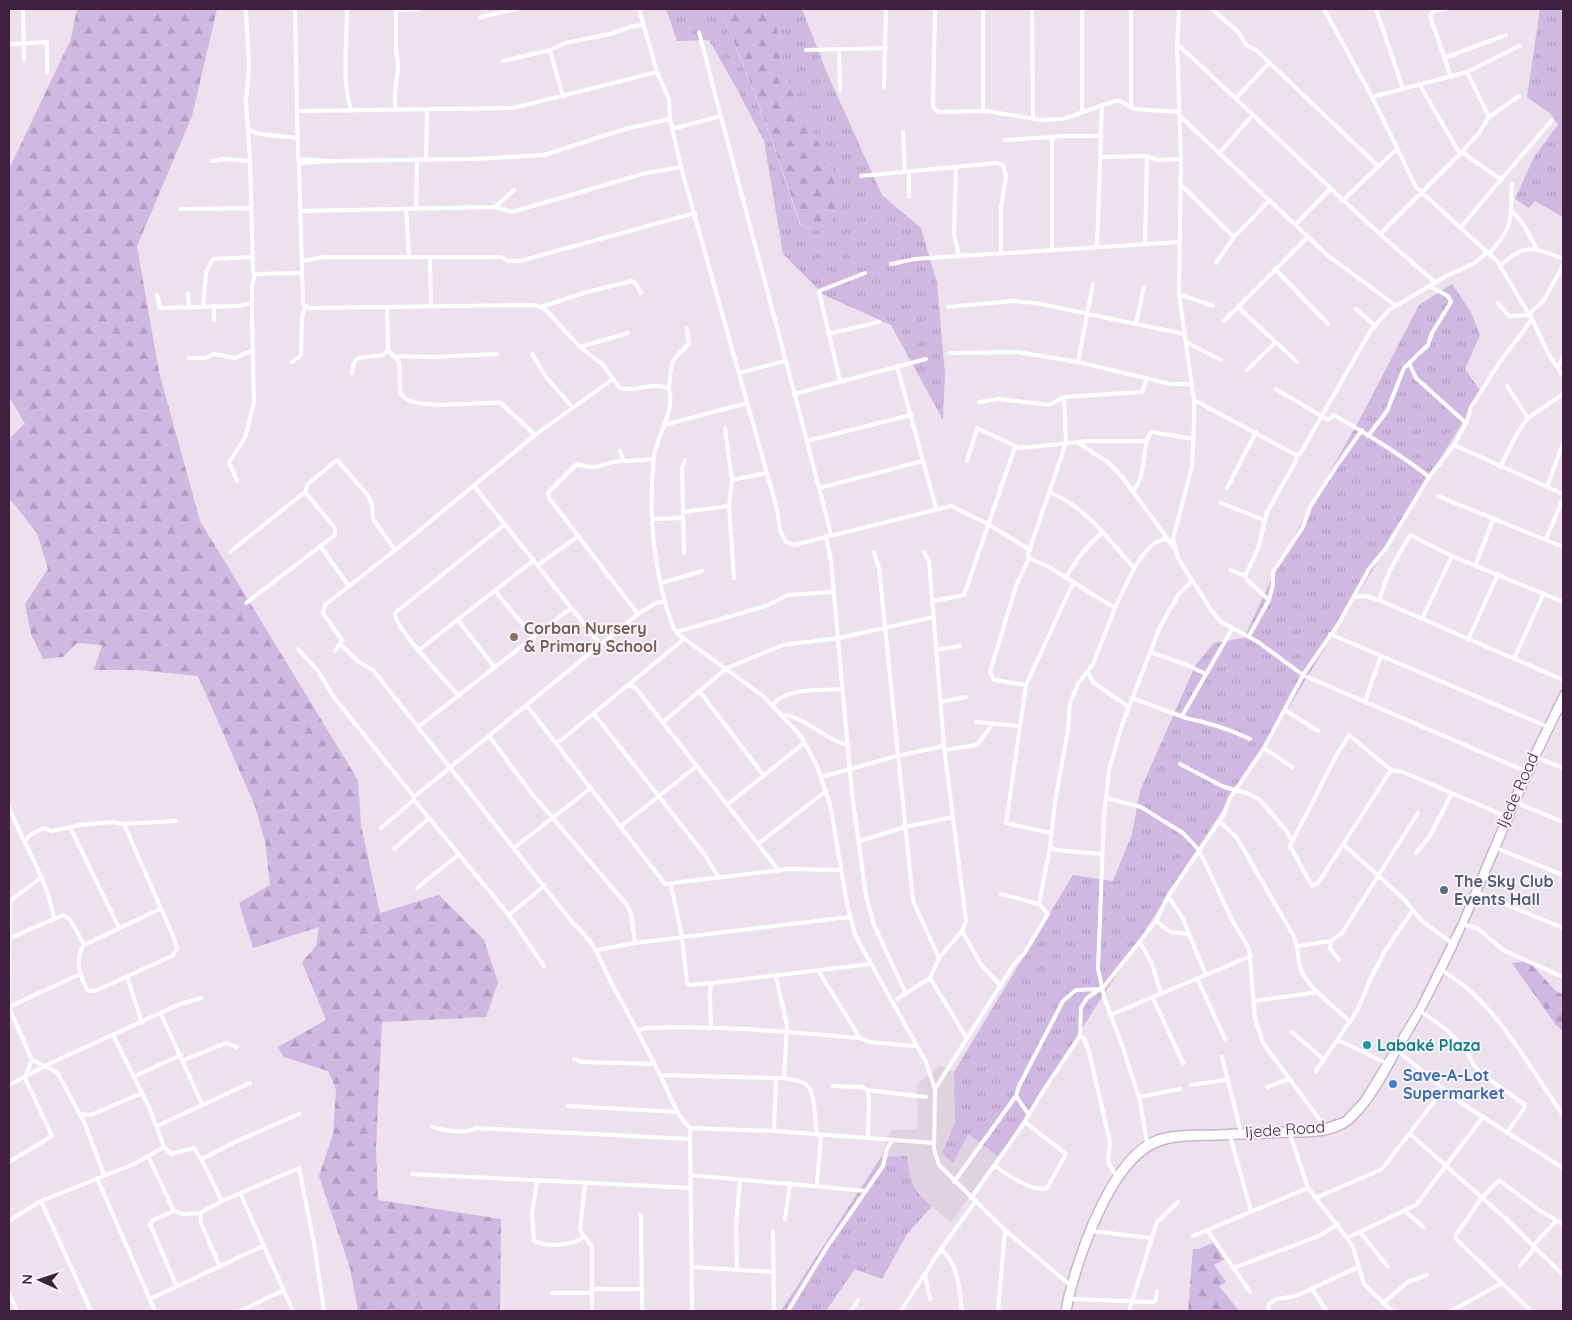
<svg xmlns="http://www.w3.org/2000/svg" width="1572" height="1320" font-family="Quicksand,sans-serif">
  <defs>
    <pattern id="grass-tufts" width="24" height="20" patternUnits="userSpaceOnUse" patternTransform="scale(1.25)"><rect width="24" height="20" fill="#cfb8e1"/><path d="M3 7l-1-3M5 7V3M7 7l1-3M15 17l-1-3M17 17v-4M19 17l1-3" fill="none" stroke="#b39ec2"/></pattern>
    <pattern id="forest-firs" width="22" height="20" patternUnits="userSpaceOnUse" patternTransform="scale(1.25)"><rect width="22" height="20" fill="#cfb8e1"/><path d="M5 1l3.5 6h-7zM16 11l3.5 6h-7z" fill="#b39ec2"/></pattern>
  </defs>
  <rect width="100%" height="100%" fill="#ece1ed"/>
  <path fill="#dfd2e1" d="M940 1066 954 1072 955 1122 942 1153 968 1134 999 1157 951 1222 917 1195 912 1183 906 1156 881 1157 891 1130 917 1129 918 1083Z"/>
  <path fill="url(#grass-tufts)" d="M666 9H719C751 79 776 152 800 225L828 233 839 197 830 165 787 82 773 9H802L827 73 882 195 921 228 937 283 945 374 943 420 891 325 824 295 783 254 764 141 738 91 709 40 677 41Z
    M1540 9H1563V217L1535 201 1529 208 1515 199 1534 157 1558 125 1551 114 1527 97Z
    M1452 284 1471 312 1480 335 1465 369 1481 392 1289 707 999 1157 968 1134 953 1163 942 1153 955 1122 954 1072 1073 875 1113 881 1132 834 1140 791 1195 666 1214 643 1244 638 1278 565 1362 415 1419 305Z
    M907 1156C911 1181 911 1190 932 1206L907 1234 882 1279 855 1269 826 1311H781L881 1157Z"/>
  <path fill="url(#forest-firs)" d="M77 9H217L192 116 137 246 159 372 200 521 358 780 361 825 380 913 439 895 484 940 498 982 486 1017 382 1022 376 1148 378 1200 501 1219 500 1311H358L350 1268 319 1176 333 1134 336 1089 328 1071 284 1057 278 1047 326 1020 302 962 316 946 319 927 253 948 239 903 270 885 265 841 255 806 198 676 137 670H94L102 645 77 643 63 657 43 659 31 634 25 604 48 569 37 533 9 498V439L25 423 9 397V169L71 39Z
    M719 9H773L787 82 830 165 839 197 828 233 801 225C776 152 752 79 719 9Z
    M1528 961 1557 992 1563 994V1031L1556 1025 1512 963Z
    M1213 1243 1225 1259 1214 1265 1226 1282 1219 1286 1239 1311H1188L1193 1249H1199Z"/>
  <g fill="none" stroke-linecap="round" stroke-linejoin="round">
    <g stroke="#cdb3ce" stroke-width="8">
      <path id="secondary" d="M1064 1311C1072 1266 1109 1154 1158 1138 1177 1132 1199 1134 1218 1133 1254 1131 1290 1131 1325 1127L1345 1120 1363 1101 1419 1009 1462 922 1525 771 1563 694
        M1068 1311C1076 1266 1111 1162 1157 1144 1175 1136 1198 1138 1217 1137 1241 1136 1266 1135 1291 1134 1313 1134 1339 1134 1355 1116 1374 1097 1386 1071 1400 1047 1467 938 1504 816 1563 703"/>
    </g>
    <path stroke="#fff" stroke-width="4" d="M23 9 24 59
      M295 9 298 159 328 161 299 163 303 304 309 308 536 305 546 310 580 347 603 365 620 388C636 393 654 380 669 389 676 411 657 435 654 456 648 512 653 576 674 629L679 635 763 696 801 736 816 764 830 804 847 904 855 935 926 1062 935 1089 934 1149 939 1165 1005 1230 1069 1284
      M347 9C347 36 341 88 352 111
      M639 9 657 72 669 99 670 119 681 167 777 509 780 530 786 542 794 545 951 506 988 524 1030 550
      M935 9 933 106 937 112 987 111 1041 120 1063 119 1115 101H1120L1135 109 1180 112
      M1032 9 1033 119
      M1082 9V113
      M1131 9V108
      M1179 9 1177 44 1181 159 1179 294 1194 400V421L1192 466 1173 539 1178 558 1211 610 1220 621 1258 642 1303 675 1525 771
      M1212 9 1239 33 1246 45 1256 50 1378 166
      M1324 9 1372 97 1416 187 1497 261 1532 319 1548 353 1563 376
      M1376 9 1403 89
      M1446 9 1434 11 1430 16 1451 77
      M396 10 417 9
      M481 17 517 9
      M699 32C742 200 789 367 831 535
      M9 44 47 42V73
      M1177 44C1264 123 1346 207 1436 283
      M839 49 840 90
      M550 50 563 97
      M806 50 886 48
      M1444 58 1506 35
      M503 61 550 50 565 43 610 34 633 26 644 25
      M1467 72 1489 117
      M1420 85 1460 154
      M884 87 886 9
      M1372 97 1467 72 1519 46
      M1236 98 1269 63
      M396 109C391 93 402 70 396 53V9
      M298 111 513 108 657 72
      M983 111V9
      M1180 116 1327 255 1395 305
      M672 129 721 116
      M248 130 260 134 298 138
      M903 132 905 172
      M1004 140 1054 137
      M1220 152 1253 115
      M1462 152 1500 179
      M1100 157 1147 156 1158 160 1181 159
      M426 160 427 110
      M212 161 223 159 250 161
      M328 161 473 159 544 155 625 129 670 119
      M956 167 954 233 959 256 1180 242
      M861 176 996 163 1003 165 1006 176 1001 208V254
      M1181 185 1234 237
      M909 197V171
      M1342 201 1397 149
      M495 207 514 190
      M180 209 251 208
      M406 210 409 257
      M416 210 417 161
      M300 211 495 207 512 212 646 173 681 167
      M1512 211 1523 224 1537 249
      M1296 224 1329 190
      M1460 228 1552 120
      M1380 234 1460 154 1479 133 1489 117 1519 96
      M1145 244 1147 156
      M1097 247 1102 105
      M1052 250V141L1054 137 1059 136H1102
      M1489 254C1515 225 1510 220 1512 184
      M430 259 431 306
      M302 261 324 257H501L508 261H520L695 213
      M1216 263 1234 237 1270 200
      M891 264 915 259 959 256
      M1500 266C1524 243 1534 247 1563 259
      M1275 269 1328 324
      M254 274 302 273
      M188 293 189 307
      M1179 294 1213 306
      M157 295 160 308 239 306 252 303
      M1498 303 1509 316 1529 315
      M214 306V320
      M203 307 206 273 213 259 252 257
      M387 307 388 350 399 362C401 372 398 383 401 393 407 413 484 401 501 403L535 435
      M541 307 587 292 632 281 635 283 641 293
      M948 307 1013 301 1036 303 1184 334
      M1238 307 1297 362
      M1356 309 1375 326
      M1529 314 1544 300 1563 265
      M1224 321 1308 237
      M1136 324 1144 287
      M828 334 879 322
      M1186 342 1221 360
      M580 347 628 333
      M950 353 1017 352 1078 362 1170 384H1192
      M532 354 546 377 573 408
      M392 356 433 357 497 354
      M189 358H205L214 354 235 358 253 350
      M292 362 301 355 302 316 305 307
      M1078 362 1093 284
      M1409 363 1416 378 1466 423
      M897 366 936 508
      M1558 368 1563 357
      M1247 370 1276 342
      M352 373 354 363 358 358 383 355 388 350
      M739 373 785 361
      M840 381 819 291 865 273
      M1507 386 1528 418
      M669 389C672 360 668 364 689 344L687 329
      M1276 389 1328 420 1334 415C1367 434 1399 453 1429 477
      M794 394 926 359
      M1064 397 1066 443 1028 554 1029 558 1049 567 1115 608C1125 588 1142 541 1166 539
      M1194 400 1296 455 1300 454 1371 330 1389 310 1446 276 1473 264 1488 252
      M979 402 999 399 1049 405 1064 397 1142 392 1147 378
      M664 425 747 403
      M725 428 732 480 729 506 734 578
      M1368 436 1387 411 1404 368 1428 345 1432 333 1451 302 1448 296 1431 287
      M807 441 911 415
      M1080 444 1109 463 1123 478 1173 546
      M1454 445 1563 494
      M620 451 624 461
      M967 461 977 428 1019 448 1089 441H1147
      M1500 467 1518 432 1528 418 1563 394
      M732 480 766 473
      M237 481 229 462 245 438 254 402 252 319V285L255 275 253 271 250 161 246 101 249 66 246 9
      M474 486 601 645
      M1547 487 1563 443
      M819 488 923 461
      M1227 488 1256 432
      M1132 491C1148 478 1140 448 1151 432L1194 439
      M1051 493C1086 507 1109 540 1134 568
      M1438 496 1563 547
      M1221 503 1264 520
      M683 512 729 506
      M653 519 683 518
      M826 536 831 561 852 794 866 896 874 925 906 994
      M1546 539 1563 499
      M321 547 348 585
      M231 551 305 492 308 484 337 460 367 494 372 504 373 519 395 550
      M874 552 879 568 913 901 939 958
      M684 553 682 468 685 460
      M1476 564 1494 518
      M538 565 577 537
      M1230 570 1246 576
      M1065 578 1082 553 1102 532
      M661 583 702 571
      M495 591 534 638
      M1354 597 1366 596 1379 600 1563 680
      M1269 600 1246 579V574L1258 549 1267 512 1296 461V455
      M1379 600 1389 572 1410 535 1452 556 1563 602
      M933 601 964 595 1015 447
      M246 603 335 535V528L305 492
      M638 614 549 498 548 493 577 464C603 472 602 461 623 461 633 461 643 460 654 459
      M1422 619 1452 556
      M458 620 495 668
      M676 632 766 606 788 595 833 592
      M1330 634 1548 727
      M1249 636 1269 600 1273 584V572L1303 527 1310 507 1338 464 1362 430
      M1468 640 1498 574
      M341 645 359 662 373 670 572 922C598 946 598 957 613 986 629 1015 645 1045 660 1075 669 1092 675 1114 690 1128L692 1311
      M298 649 319 672 333 696 414 797
      M419 650 534 560
      M936 650 960 646
      M335 651 342 640 323 613 325 605 403 544 535 435 613 379
      M1150 652 1187 665 1206 674
      M1514 659 1544 593
      M1088 673 1094 683 1129 707
      M1026 685 994 680 990 672 1016 586 1029 558
      M630 686 635 687 779 871
      M700 692 764 776
      M459 696C448 683 393 627 395 613L505 524
      M1132 698 1186 718C1210 723 1227 728 1250 739
      M940 702 966 697
      M1366 703 1367 695 1381 656
      M772 705C789 686 820 691 843 689
      M527 706 665 884 788 869 841 870
      M1285 710 1318 731
      M594 714 705 855 719 878
      M782 715C800 713 829 743 849 745
      M1182 716 1232 629
      M663 722 727 668 783 645 839 638 934 617
      M976 722 1019 726
      M418 727 571 608
      M489 736 529 790 626 904 631 913 635 943
      M556 742 560 741 684 639
      M1264 748 1292 767
      M944 750 977 745 993 723
      M1536 757 1563 768
      M1180 764 1224 787 1247 793 1260 800 1286 830 1292 841
      M1391 770 1318 883 1312 886 1290 846 1336 756 1349 735 1391 770 1403 772 1505 816
      M821 777 897 756 944 746
      M1106 798 1141 807 1183 833 1199 850 1233 922 1249 948 1255 1018 1263 1043 1325 1127
      M1515 802 1563 822
      M727 805 804 743
      M9 807C23 844 47 878 54 918
      M1219 821 1237 838 1293 935C1299 947 1297 958 1301 970 1308 988 1336 1008 1350 1022
      M124 824 173 936 177 949 172 956 95 991H88C80 978 74 958 84 945L160 909
      M621 826 697 766
      M70 827 119 928
      M381 828 414 800
      M1051 833 1006 823 1026 685 1073 583
      M24 841 32 834 44 828 52 831 80 825 111 822 124 824 176 821
      M860 841 905 827 953 817
      M758 844 826 791
      M1343 844 1403 898 1422 921 1452 943
      M514 848 591 788
      M1496 848 1563 875
      M394 849 429 818
      M1416 853 1430 836 1452 793
      M1101 854 1056 850 1050 847 1055 802 1068 730 1070 703 1078 684 1093 664 1115 608
      M42 877 10 901 9 1007 32 1060 57 1072 85 1124 104 1175
      M671 885 682 937 687 983 690 985 712 983
      M417 888 458 855
      M1478 893 1563 928
      M1168 896 1182 917 1206 975
      M1039 904 1050 847
      M509 915 414 800V797L638 614 656 603 665 601
      M1156 921 1170 932 1189 934
      M1465 925 1477 928 1503 950 1563 977
      M962 931 982 966 1001 986
      M10 938 64 915 71 921 84 945
      M1331 941 1330 948 1339 960
      M1140 942 1152 964 1161 994
      M1298 946 1331 941 1342 933 1418 813
      M597 950 635 943 849 917
      M544 966 509 915 545 885
      M1443 971C1451 977 1460 982 1468 989 1505 1021 1535 1075 1563 1115
      M819 972 860 1038
      M127 976 142 1023
      M930 978 966 1037
      M1197 978 1225 1039
      M1153 998 1183 1063
      M897 999 930 978 939 958 962 931 966 921 944 746 929 561 924 552
      M1254 1001 1318 992
      M9 1007 80 974
      M1422 1012 1447 1030 1466 1050 1473 1064 1484 1076 1524 1104 1525 1107 1507 1133
      M161 1014 202 1104
      M1110 1015 1251 956
      M711 1027 710 992 712 983 871 964
      M638 1031 645 1028C717 1025 789 1032 860 1038L869 1042 916 1046
      M1292 1032 1323 1059
      M113 1035 149 1107 164 1147 171 1154 194 1148 200 1158H204L237 1141 299 1114
      M1080 1036 1084 1038 1089 1052 1110 1142 1108 1162 1117 1177
      M1338 1040 1386 1063
      M1398 1051 1458 1101 1563 1168
      M1222 1057 1241 1132
      M574 1059 581 1062 654 1064
      M184 1060 226 1043 237 1047
      M1316 1071 1357 1011 1371 978 1385 951 1413 910
      M660 1075 776 1078
      M135 1076 181 1055
      M784 1078C790 1080 798 1080 804 1083 817 1089 814 1122 817 1135
      M9 1085 53 1062 180 1004 201 998
      M1191 1085 1226 1080
      M833 1086 862 1087 867 1090 869 1097 868 1138
      M1267 1087 1289 1079
      M935 1089 1014 964 1024 954 1048 914 1039 904 1001 894
      M867 1090 926 1097
      M1016 1096 1029 1115
      M1139 1097 1180 1089
      M568 1106 677 1112
      M80 1114 91 1115 142 1093
      M157 1126 250 1083
      M433 1127C444 1131 467 1134 476 1128L690 1139
      M690 1128 774 1131 934 1143
      M774 1131 776 1078H784L787 1025 776 977
      M1410 1134 1505 1218 1563 1275
      M1230 1136 1251 1211
      M1147 1143 1140 1101 1123 1048 1104 997 1098 968 1104 816 1109 770 1122 725 1160 627 1178 595 1192 581
      M148 1156 174 1211 184 1214 200 1213
      M201 1159 222 1201
      M9 1162 52 1136 25 1078 32 1060
      M995 1166C1006 1174 1033 1193 1047 1188L1066 1154 1025 1122
      M412 1174 690 1188
      M690 1175 866 1191
      M97 1178 155 1311
      M537 1181 532 1213 534 1241C545 1247 574 1246 583 1237
      M954 1182 1016 1096 1019 1086 1063 1001 1076 990 1102 989 1156 921 1168 896 1223 816 1230 798 1264 748 1303 675 1339 623 1369 569 1386 548 1429 477 1454 445 1467 421 1471 407 1500 362 1532 319
      M585 1183 580 1230 592 1247V1311
      M817 1185 821 1135
      M1308 1188 1347 1238 1353 1247 1364 1284 1392 1311
      M240 1193 293 1311
      M971 1198 1025 1122 1041 1094 1080 1036 1081 1008 1087 998 1099 990
      M1316 1198 1382 1169 1443 1090
      M41 1201 91 1311
      M174 1211 153 1220 150 1224 176 1285
      M1405 1211 1423 1227
      M641 1215 642 1311
      M785 1219 790 1183
      M9 1221 41 1201 134 1164 164 1147
      M1207 1230 1250 1292
      M773 1231 774 1311
      M1092 1231 1152 1238
      M1360 1232 1388 1267
      M1193 1236 1308 1188 1290 1134
      M1347 1238 1416 1205 1483 1117
      M1533 1246 1556 1221
      M941 1249C959 1265 959 1289 962 1311
      M1520 1266 1535 1247
      M220 1267 201 1223 200 1213 222 1201 299 1168 314 1243 324 1311
      M692 1267 774 1272
      M1234 1268 1319 1236 1338 1224
      M737 1270 736 1225 740 1180
      M925 1274 930 1299
      M1311 1288 1327 1311
      M591 1289H641
      M552 1293H591
      M9 1294 17 1311
      M150 1299 263 1246
      M1070 1299 1153 1302 1156 1300 1157 1291
      M1383 1303 1408 1282 1427 1275
      M240 1311 284 1290
      M788 1311 827 1247 883 1166 887 1149 892 1141
      M851 1311 858 1300
      M901 1311 941 1249 975 1202
      M998 1311 1005 1230
      M1129 1311 1157 1222 1178 1202
      M1270 1311 1268 1308 1270 1303 1277 1299 1296 1296 1358 1267
      M1451 1311 1502 1283
      M1531 1311 1456 1239V1235L1481 1199 1499 1180 1539 1210 1563 1224"/>
    <use href="#secondary" stroke="#fff" stroke-width="5"/>
  </g>
  <circle fill="#8d6e63" stroke="#f8f2f9" stroke-width="2" cx="514" cy="637" r="5"/>
  <circle fill="#5c6f8a" stroke="#f8f2f9" stroke-width="2" cx="1444" cy="890" r="5"/>
  <circle fill="#0f9aa8" stroke="#f8f2f9" stroke-width="2" cx="1367" cy="1045" r="5"/>
  <circle fill="#3f7fe0" stroke="#f8f2f9" stroke-width="2" cx="1393" cy="1084" r="5"/>
  <g text-anchor="middle" dominant-baseline="central" stroke-width="4" stroke-linejoin="round" paint-order="stroke">
    <g font-size="16" font-weight="bold" fill="#785e54" stroke="#f8f2f9" text-anchor="start">
      <text x="524" y="628">Corban Nursery<tspan x="524" dy="18">&amp; Primary School</tspan></text>
    </g>
    <g font-size="16" fill="#401f3f" stroke="#f8f2f9">
      <text transform="translate(1517 790) rotate(-66)">Ijede Road</text>
      <text transform="translate(1285 1129) rotate(-4)">Ijede Road</text>
    </g>
    <g font-size="16" font-weight="bold" fill="#4e5e75" stroke="#f8f2f9" text-anchor="start">
      <text x="1454" y="881">The Sky Club<tspan x="1454" dy="18">Events Hall</tspan></text>
    </g>
    <g font-size="16" font-weight="bold" fill="#0d838f" stroke="#f8f2f9" text-anchor="start">
      <text x="1377" y="1045">Labaké Plaza</text>
    </g>
    <g font-size="16" font-weight="bold" fill="#366cbe" stroke="#f8f2f9" text-anchor="start">
      <text x="1403" y="1075">Save-A-Lot<tspan x="1403" dy="18">Supermarket</tspan></text>
    </g>
  </g>
  <rect width="1572" height="1320" fill="none" stroke="#401f3f" stroke-width="20"/>
  <g transform="translate(40 1280) rotate(273)" stroke="#f8f2f9" stroke-width="4" paint-order="stroke">
  <path d="M0-4L9 19L0 12L-9 19Z" fill="#401f3f"/>
  <text y="-8" font-size="14" font-weight="bold" text-anchor="middle" fill="#401f3f">N</text>
  </g>
</svg>
